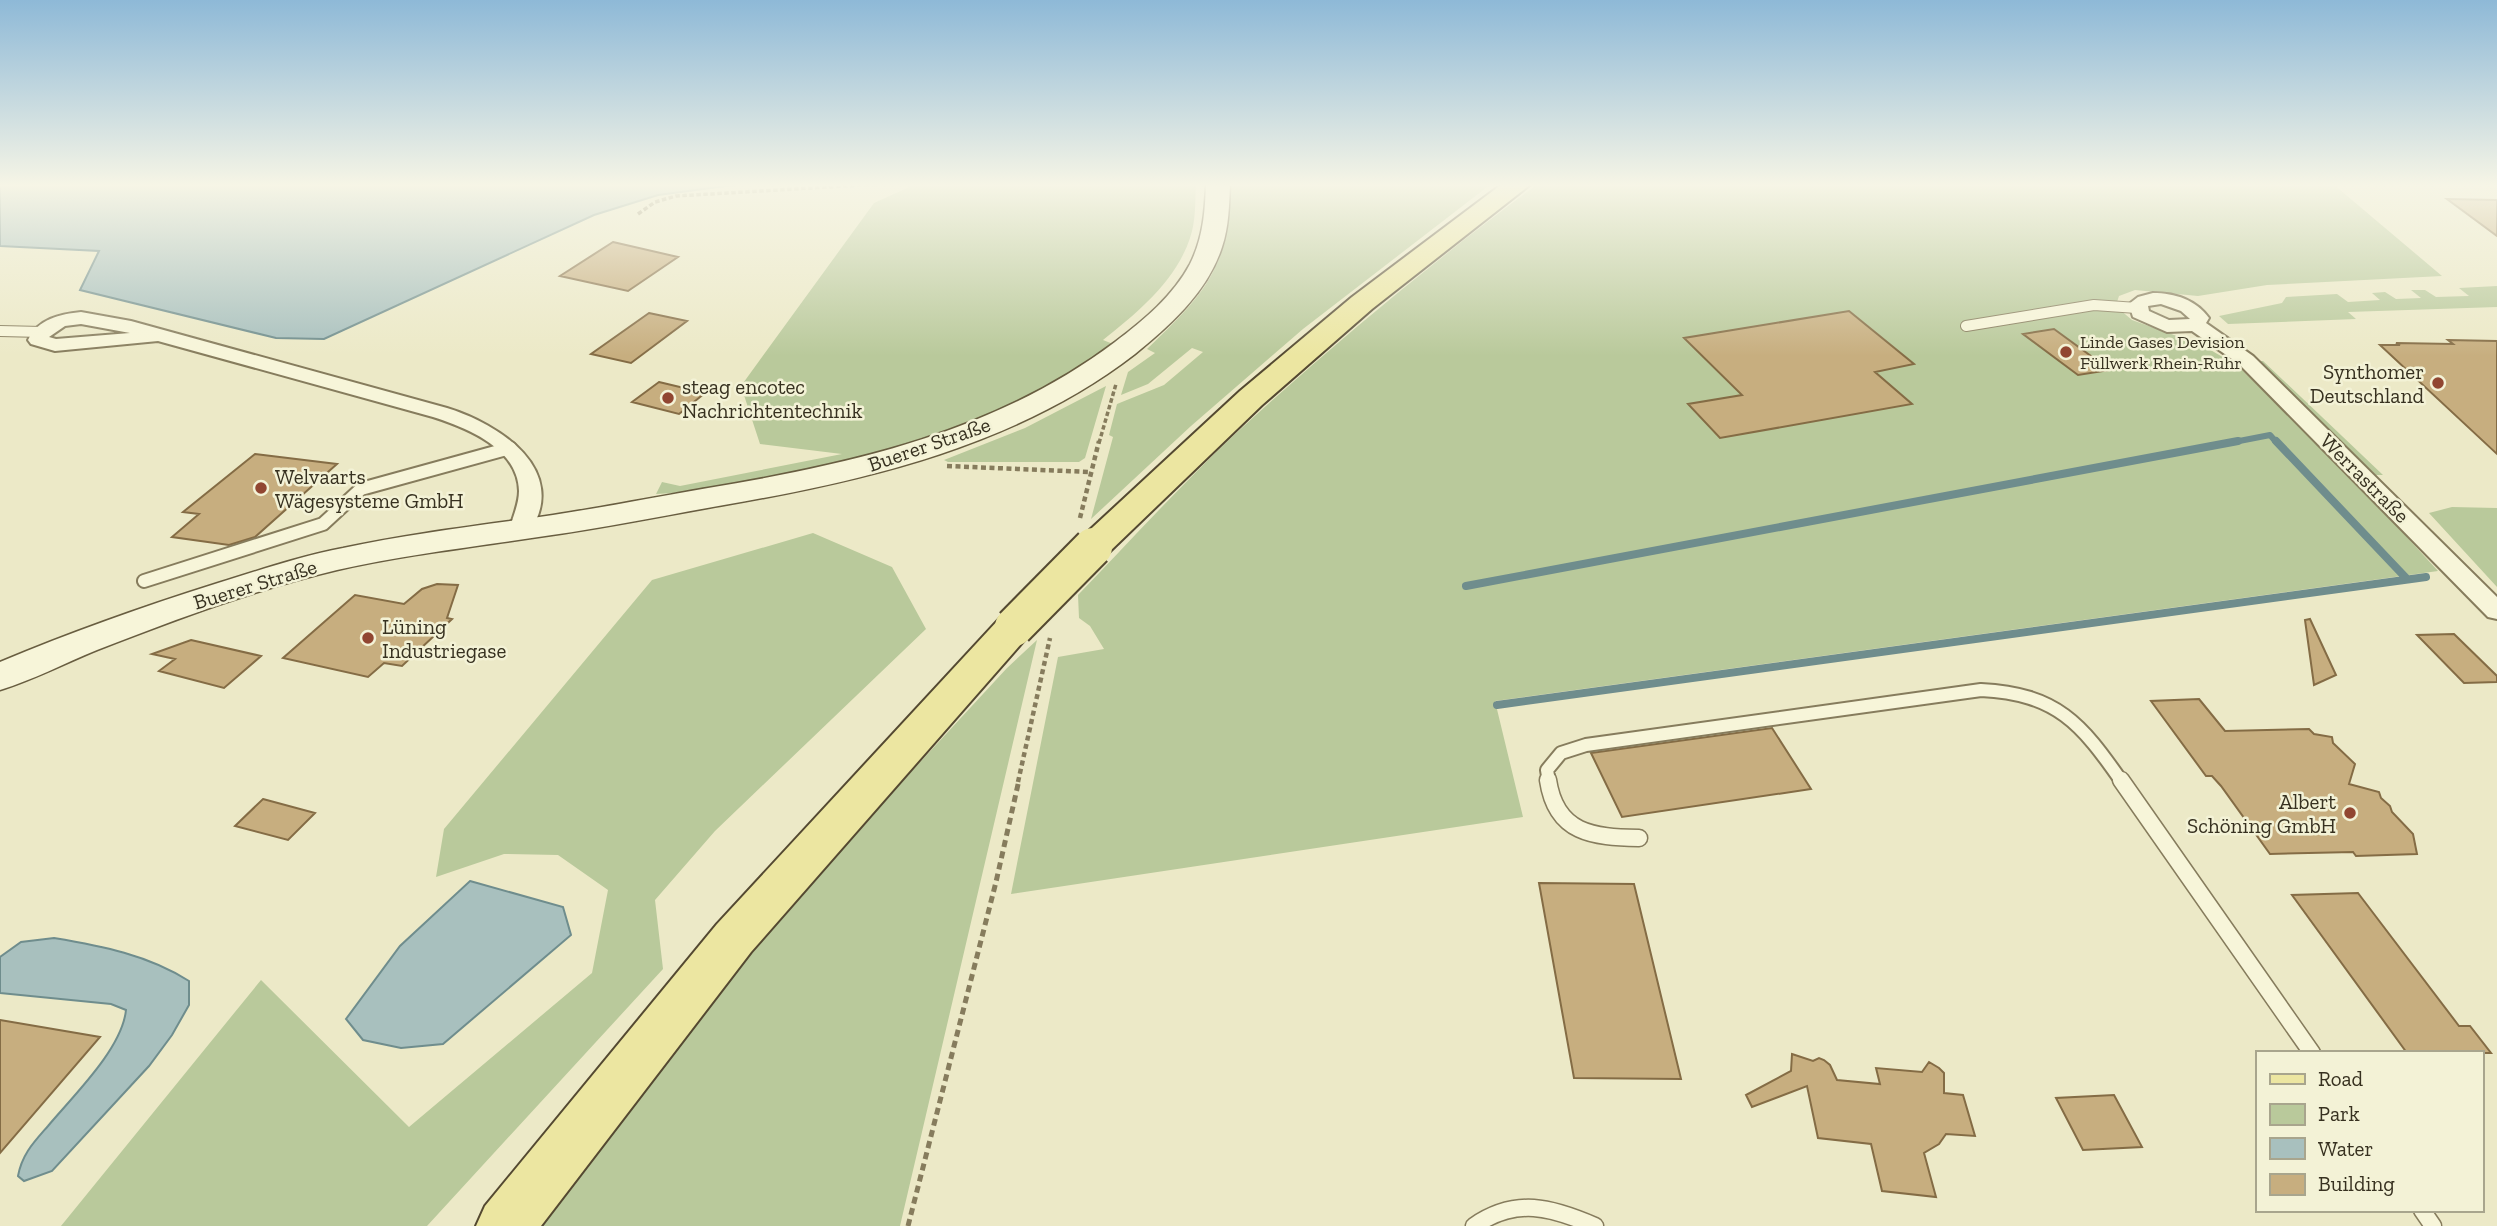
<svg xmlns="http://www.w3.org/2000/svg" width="2497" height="1226" font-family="'Zilla Slab',serif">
  <rect width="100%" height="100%" fill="#ece9c7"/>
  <path fill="#b9c99b" d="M916 184H1196C1195 202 1196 221 1190 238 1176 281 1137 313 1103 340L1113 344C1092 358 1072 373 1050 385 940 448 782 487 656 494L662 482 680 486 842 454 760 444 741 386 874 203Z
    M1229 184H1491L1303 329 1191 426 1091 519 1113 437 1109 435 1117 404 1164 385 1203 352 1192 348 1148 384 1121 395 1128 372 1155 353 1147 349C1204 294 1231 268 1229 184Z
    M1538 184H2333L2442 276 2267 285 2198 296 2135 290 2119 296 2117 302 2119 309 2132 320 2202 345 2238 366 2370 497 2438 571 1495 701 1523 817 1011 894 1058 657 1104 649 1090 626 1079 618 1078 595C1129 542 1180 486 1234 435 1331 346 1432 262 1538 184Z
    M2497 286V307L2348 312 2356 319 2228 324 2219 316 2282 303 2286 297 2337 294 2348 302 2380 300 2372 293 2385 292 2396 299 2421 298 2411 290H2425L2436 297 2469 296 2459 288Z
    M2258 361H2263L2383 475H2376Z
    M1106 386 1085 458 1079 462H948L944 460 1025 428Z
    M2452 507 2497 508V587L2429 513Z
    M813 533 892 567 926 629 715 831 655 900 663 969 427 1226H61L261 980 409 1127 592 973 608 890 558 855 504 854 436 877 444 829 652 580Z
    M1037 640 900 1226H531L674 1047 826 864 1007 668Z"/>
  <path fill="#a8c0be" stroke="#6f8d8d" stroke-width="2" d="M0 184H741L658 195 594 215 324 339 276 338 80 290 99 251 0 246Z
    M470 881 563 907 571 935 443 1044 401 1048 363 1040 346 1019 400 946Z
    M54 938C102 946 148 955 189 981V1005L172 1035 149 1066 52 1171 24 1181 18 1176C22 1154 34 1142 48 1126 73 1096 122 1049 126 1010L111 1004 0 993V957L21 942Z"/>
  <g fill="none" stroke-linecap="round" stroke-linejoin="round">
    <path stroke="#6f8d8d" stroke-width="6" d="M2229 443 2270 435 2277 443"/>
    <path stroke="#6f8d8d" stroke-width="8" d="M2276 441 2407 579
      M1466 586 2238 441
      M1497 705 2426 577"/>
  </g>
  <path fill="#c7ae7f" stroke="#846c45" stroke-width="2" d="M2447 199 2497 200V236Z
    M613 242 678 257 628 291 560 276Z
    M1849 311 1914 364 1875 372 1912 404 1720 438 1688 404 1742 395 1684 338Z
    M649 313 687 321 631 363 591 354Z
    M2054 329 2110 370 2078 375 2023 334Z
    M2448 340 2497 341V454L2380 345H2400L2396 343 2453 344Z
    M659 382 705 393 679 414 632 402Z
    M255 454 337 464 255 537 229 545 172 537 199 514 183 512Z
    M437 584 458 585 447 618 452 619 402 666 384 663 368 677 283 658 355 595 404 604 422 589Z
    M2310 619 2336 675 2314 685 2305 620Z
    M2454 634 2497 676V682L2464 683 2417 635Z
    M191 640 261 656 224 688 159 671 175 659 152 654Z
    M2199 699 2225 731 2309 729 2314 734 2332 737 2333 743 2355 764 2349 784 2379 792 2381 798 2390 806 2392 812 2413 834 2417 854 2356 856 2353 852 2270 854 2221 786 2212 776H2206L2151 701Z
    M1772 728 1811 789 1622 817 1591 753Z
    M263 799 315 813 288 840 235 826Z
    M1539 883 1634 884 1681 1079 1574 1078Z
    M2358 893 2459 1026H2470L2491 1053H2407L2292 895Z
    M0 1020 100 1037 0 1153Z
    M1792 1054 1813 1061 1819 1058 1824 1060 1830 1065 1837 1080 1880 1084 1876 1068 1922 1072 1929 1062 1939 1068 1944 1073V1093L1963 1095 1975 1136 1946 1134 1939 1144 1924 1153 1936 1197 1882 1191 1871 1144 1818 1138 1807 1086 1752 1107 1746 1095 1791 1071Z
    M2114 1095 2142 1147 2083 1150 2056 1098Z"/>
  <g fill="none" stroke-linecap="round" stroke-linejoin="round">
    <g stroke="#867c5d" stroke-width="12">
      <path id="lane-far2" d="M1966 326 2094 305 2137 308
        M0 331 42 332"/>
    </g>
    <g stroke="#867c5d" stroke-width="16">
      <path id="lane-far1" d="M144 581 323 524 361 489 510 448
        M1549 782 1547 770 1561 753 1586 745 1981 690C2057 694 2081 723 2122 782"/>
    </g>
    <g stroke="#867c5d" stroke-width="19">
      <path id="lane" d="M1548 780C1556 834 1593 837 1639 838
        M2121 780 2312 1053
        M2422 1210 2433 1226
        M1474 1226C1516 1197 1551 1207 1595 1226"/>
    </g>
    <g stroke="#867c5d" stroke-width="4">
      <path id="street" d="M2153 293C2175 293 2196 300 2209 318L2206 323 2253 356 2497 597V619L2488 617 2239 364 2192 331 2167 332 2133 317 2129 304 2138 297ZM2161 304 2181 311 2190 319 2169 320 2149 311 2148 306Z
        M81 312 131 321 447 408C499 424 571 470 529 533H513L510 528C513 516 519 504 519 491 518 448 467 428 433 417L158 341 55 351 31 344 28 340C38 319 60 314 81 312ZM81 324 130 333 56 339 49 337 65 326Z"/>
    </g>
    <g stroke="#685d40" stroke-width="3">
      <path id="secondary" d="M1206 184H1230C1229 205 1229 226 1222 247 1208 291 1171 325 1135 354 1017 445 869 480 724 505 667 515 609 527 552 535 480 546 408 554 337 570 256 589 175 620 97 650 65 663 33 680 0 690V662C71 632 145 606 218 583 260 570 301 556 343 548 413 533 483 525 553 515 605 507 656 497 708 488 852 464 996 432 1115 342 1144 320 1173 296 1190 264 1203 238 1205 212 1206 184Z"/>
    </g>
    <g stroke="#544931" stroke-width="4">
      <path id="primary" d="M1502 184H1531L1372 309 1262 405 1106 555 1093 559 1080 555 1075 547 1080 539 1240 391 1352 297Z
        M1014 614 1028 618 1033 627 1028 636 751 952 541 1226H476L485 1206 717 924 1000 618Z"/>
    </g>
    <path stroke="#867c5d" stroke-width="3.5" stroke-dasharray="4.5 2.5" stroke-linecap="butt" d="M638 214 655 202 676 196 878 184
      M1099 443 1116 384"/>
    <path stroke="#867c5d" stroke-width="4.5" stroke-dasharray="5 3.5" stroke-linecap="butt" d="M947 466 1090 472
      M1080 518 1099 441
      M1018 782 1050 638"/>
    <path stroke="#867c5d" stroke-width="5" stroke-dasharray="7 4.5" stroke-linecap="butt" d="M908 1226 996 882 1019 780"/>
    <use href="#lane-far2" stroke="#f7f5d9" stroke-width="10"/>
    <use href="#lane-far1" stroke="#f7f5d9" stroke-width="12"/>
    <use href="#lane" stroke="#f7f5d9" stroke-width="16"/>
    <use href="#street" fill="#f7f5d9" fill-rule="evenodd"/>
    <use href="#secondary" fill="#f7f5d9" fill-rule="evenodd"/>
    <use href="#primary" fill="#ece6a1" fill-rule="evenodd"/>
    <g stroke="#544931" stroke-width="42" stroke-linecap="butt">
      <path id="primary-bridge" d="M1014 627 1093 547"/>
    </g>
    <use href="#primary-bridge" stroke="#ece6a1" stroke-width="38"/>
  </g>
  <linearGradient id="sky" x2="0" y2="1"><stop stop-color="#8eb9d7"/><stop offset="0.52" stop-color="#f6f5e6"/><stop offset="1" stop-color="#f6f5e6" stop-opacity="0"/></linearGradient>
  <rect width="2497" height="356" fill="url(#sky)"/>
  <g fill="#914631" stroke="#f3f2d6" stroke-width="2.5">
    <circle cx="2066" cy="352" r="7"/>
    <circle cx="2438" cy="383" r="7"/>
    <circle cx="668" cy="398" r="7"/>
    <circle cx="261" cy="488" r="7"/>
    <circle cx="368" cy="638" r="7"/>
    <circle cx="2350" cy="813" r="7"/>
  </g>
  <g text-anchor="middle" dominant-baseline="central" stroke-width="5" stroke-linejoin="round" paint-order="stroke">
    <g font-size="18" fill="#373120" stroke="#f3f2d6" text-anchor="start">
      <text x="2080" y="342">Linde Gases Devision<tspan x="2080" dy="21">Füllwerk Rhein-Ruhr</tspan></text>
    </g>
    <g font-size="21" fill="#373120" stroke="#f3f2d6" text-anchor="start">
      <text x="2424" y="371" text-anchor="end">Synthomer<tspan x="2424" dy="24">Deutschland</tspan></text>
      <text x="682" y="386">steag encotec<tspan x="682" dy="24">Nachrichtentechnik</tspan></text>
      <text x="275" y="476">Welvaarts<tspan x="275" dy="24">Wägesysteme GmbH</tspan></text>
      <text x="382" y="626">Lüning<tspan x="382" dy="24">Industriegase</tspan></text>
      <text x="2336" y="801" text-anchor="end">Albert<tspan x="2336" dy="24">Schöning GmbH</tspan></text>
    </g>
    <g font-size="21" fill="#373120" stroke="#f3f2d6">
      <text transform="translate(929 444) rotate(-19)">Buerer Straße</text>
      <text transform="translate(2365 478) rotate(45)">Werrastraße</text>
      <text transform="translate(255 584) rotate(-17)">Buerer Straße</text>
    </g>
  </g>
  <rect x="2256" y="1051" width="228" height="161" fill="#f3f2d6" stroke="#a8a58d" stroke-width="2"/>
  <rect x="2270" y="1074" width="35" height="10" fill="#ece6a1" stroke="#a8a58d" stroke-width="2"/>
  <text x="2318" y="1086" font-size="21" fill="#373120">Road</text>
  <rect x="2270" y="1104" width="35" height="21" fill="#b9c99b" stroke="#a8a58d" stroke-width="2"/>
  <text x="2318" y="1121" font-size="21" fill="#373120">Park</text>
  <rect x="2270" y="1138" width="35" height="21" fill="#a8c0be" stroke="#a8a58d" stroke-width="2"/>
  <text x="2318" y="1156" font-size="21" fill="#373120">Water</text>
  <rect x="2270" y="1174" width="35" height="21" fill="#c7ae7f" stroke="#a8a58d" stroke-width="2"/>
  <text x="2318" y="1191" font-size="21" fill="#373120">Building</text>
</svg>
